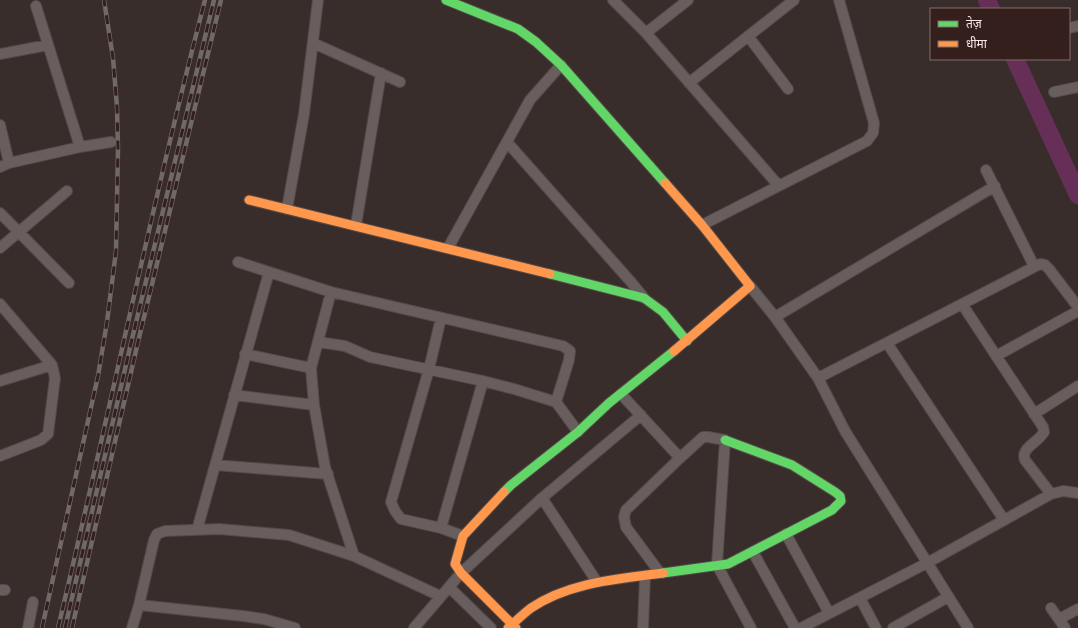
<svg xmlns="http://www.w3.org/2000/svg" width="1078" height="628" font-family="'DM Sans','Noto Sans Devanagari',sans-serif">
  <rect width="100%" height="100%" fill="#392d2c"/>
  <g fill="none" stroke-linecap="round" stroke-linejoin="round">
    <path stroke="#662f58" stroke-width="18" d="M987 0 991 9
      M1015 59 1078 195"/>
    <g stroke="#534948" stroke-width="12">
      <path id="street" d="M613 0 646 33 779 186
        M36 6 80 147
        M1069 28 1078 26
        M646 33 688 0
        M748 36 788 89
        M313 43 400 82
        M0 54 48 45
        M689 83 794 0
        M1054 92 1078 87
        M0 125 9 163
        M507 142 631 282 644 298
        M0 167 9 163 80 147 111 142
        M986 170 1034 266
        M287 209 304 114 318 0
        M0 213 69 283
        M356 225 381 73
        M702 225 867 141 873 133 874 123 839 0
        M0 248 67 191
        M448 248 530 100 561 65
        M238 262 331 292 563 346 570 351 569 360 556 402
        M750 286 775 317 818 378 845 431 968 628
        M331 292 311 368 314 405 325 467 354 556 440 596
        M0 304 52 365 55 378 48 434 41 440 0 456
        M962 304 1043 427 1044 432C1038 443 1020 448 1025 460L1051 494
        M775 317 995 186
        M441 318 429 369 391 502 395 511 401 519 441 528 463 536
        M318 342 345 346 370 357 483 381 514 389 556 402 578 432
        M887 343 1004 520
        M245 354 311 368
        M996 356 1078 311
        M818 378 1040 264 1045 265 1049 269 1078 307
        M0 381 52 365
        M621 394 680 458 703 437H708L725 440 717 565 751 628
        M234 395 314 405
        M1034 414 1078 386
        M215 465 328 474
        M542 498 597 582
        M441 528 483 381
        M197 530 269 272
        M786 534 829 613
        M753 552 795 628
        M660 573 626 527 624 517 626 510 680 458
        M449 587 491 628
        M0 590H5
        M860 598 876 628
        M139 605 243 616 264 619 295 628
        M1051 608 1065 628
        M1059 619 1078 609
        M28 628 33 602
        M132 628 139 605 154 540 157 534 165 531 219 529 289 535 354 556
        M414 628 461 573 542 498 641 415
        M643 628 645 576
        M801 628 927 563 1051 494 1063 491 1078 493
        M893 628 948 597"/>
    </g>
    <g stroke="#534948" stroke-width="11">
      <path id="fast" d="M446 0 518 29 536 42 561 65 665 183
        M550 274 644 298 663 312 687 341
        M504 492 511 485 578 432 609 403 674 351
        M663 573 728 564 832 510 841 501 840 496 835 492 792 465 725 440"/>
    </g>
    <g stroke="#534948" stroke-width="11">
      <path id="slow" d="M665 183 702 225 750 286 674 351
        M249 200 550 274
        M504 492 463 536 455 564 461 573 516 628
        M508 628C516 621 523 614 531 608 569 582 619 579 663 573"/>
    </g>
    <use href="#street" stroke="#675e5d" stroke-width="10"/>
    <use href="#fast" stroke="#63d668" stroke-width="9"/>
    <use href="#slow" stroke="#ff974d" stroke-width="9"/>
    <g stroke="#716968" stroke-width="4.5">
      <path id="rail" d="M42 628 98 376 107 322 116 251 118 149 117 107 113 58 104 0
        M58 628C108 419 151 208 205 0
        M65 628 132 339 214 0
        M72 628 138 342 221 0"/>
    </g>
    <use href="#rail" stroke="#341f1d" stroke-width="3" stroke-dasharray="9" stroke-linecap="butt"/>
  </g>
  <rect x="930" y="8" width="140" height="52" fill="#341f1d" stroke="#826f6d"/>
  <rect x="938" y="21" width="20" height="6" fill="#63d668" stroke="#826f6d"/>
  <text x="966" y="28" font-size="12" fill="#f7e8e6">तेज़</text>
  <rect x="938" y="41" width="20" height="6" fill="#ff974d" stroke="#826f6d"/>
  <text x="966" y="48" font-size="12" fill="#f7e8e6">धीमा</text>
</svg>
